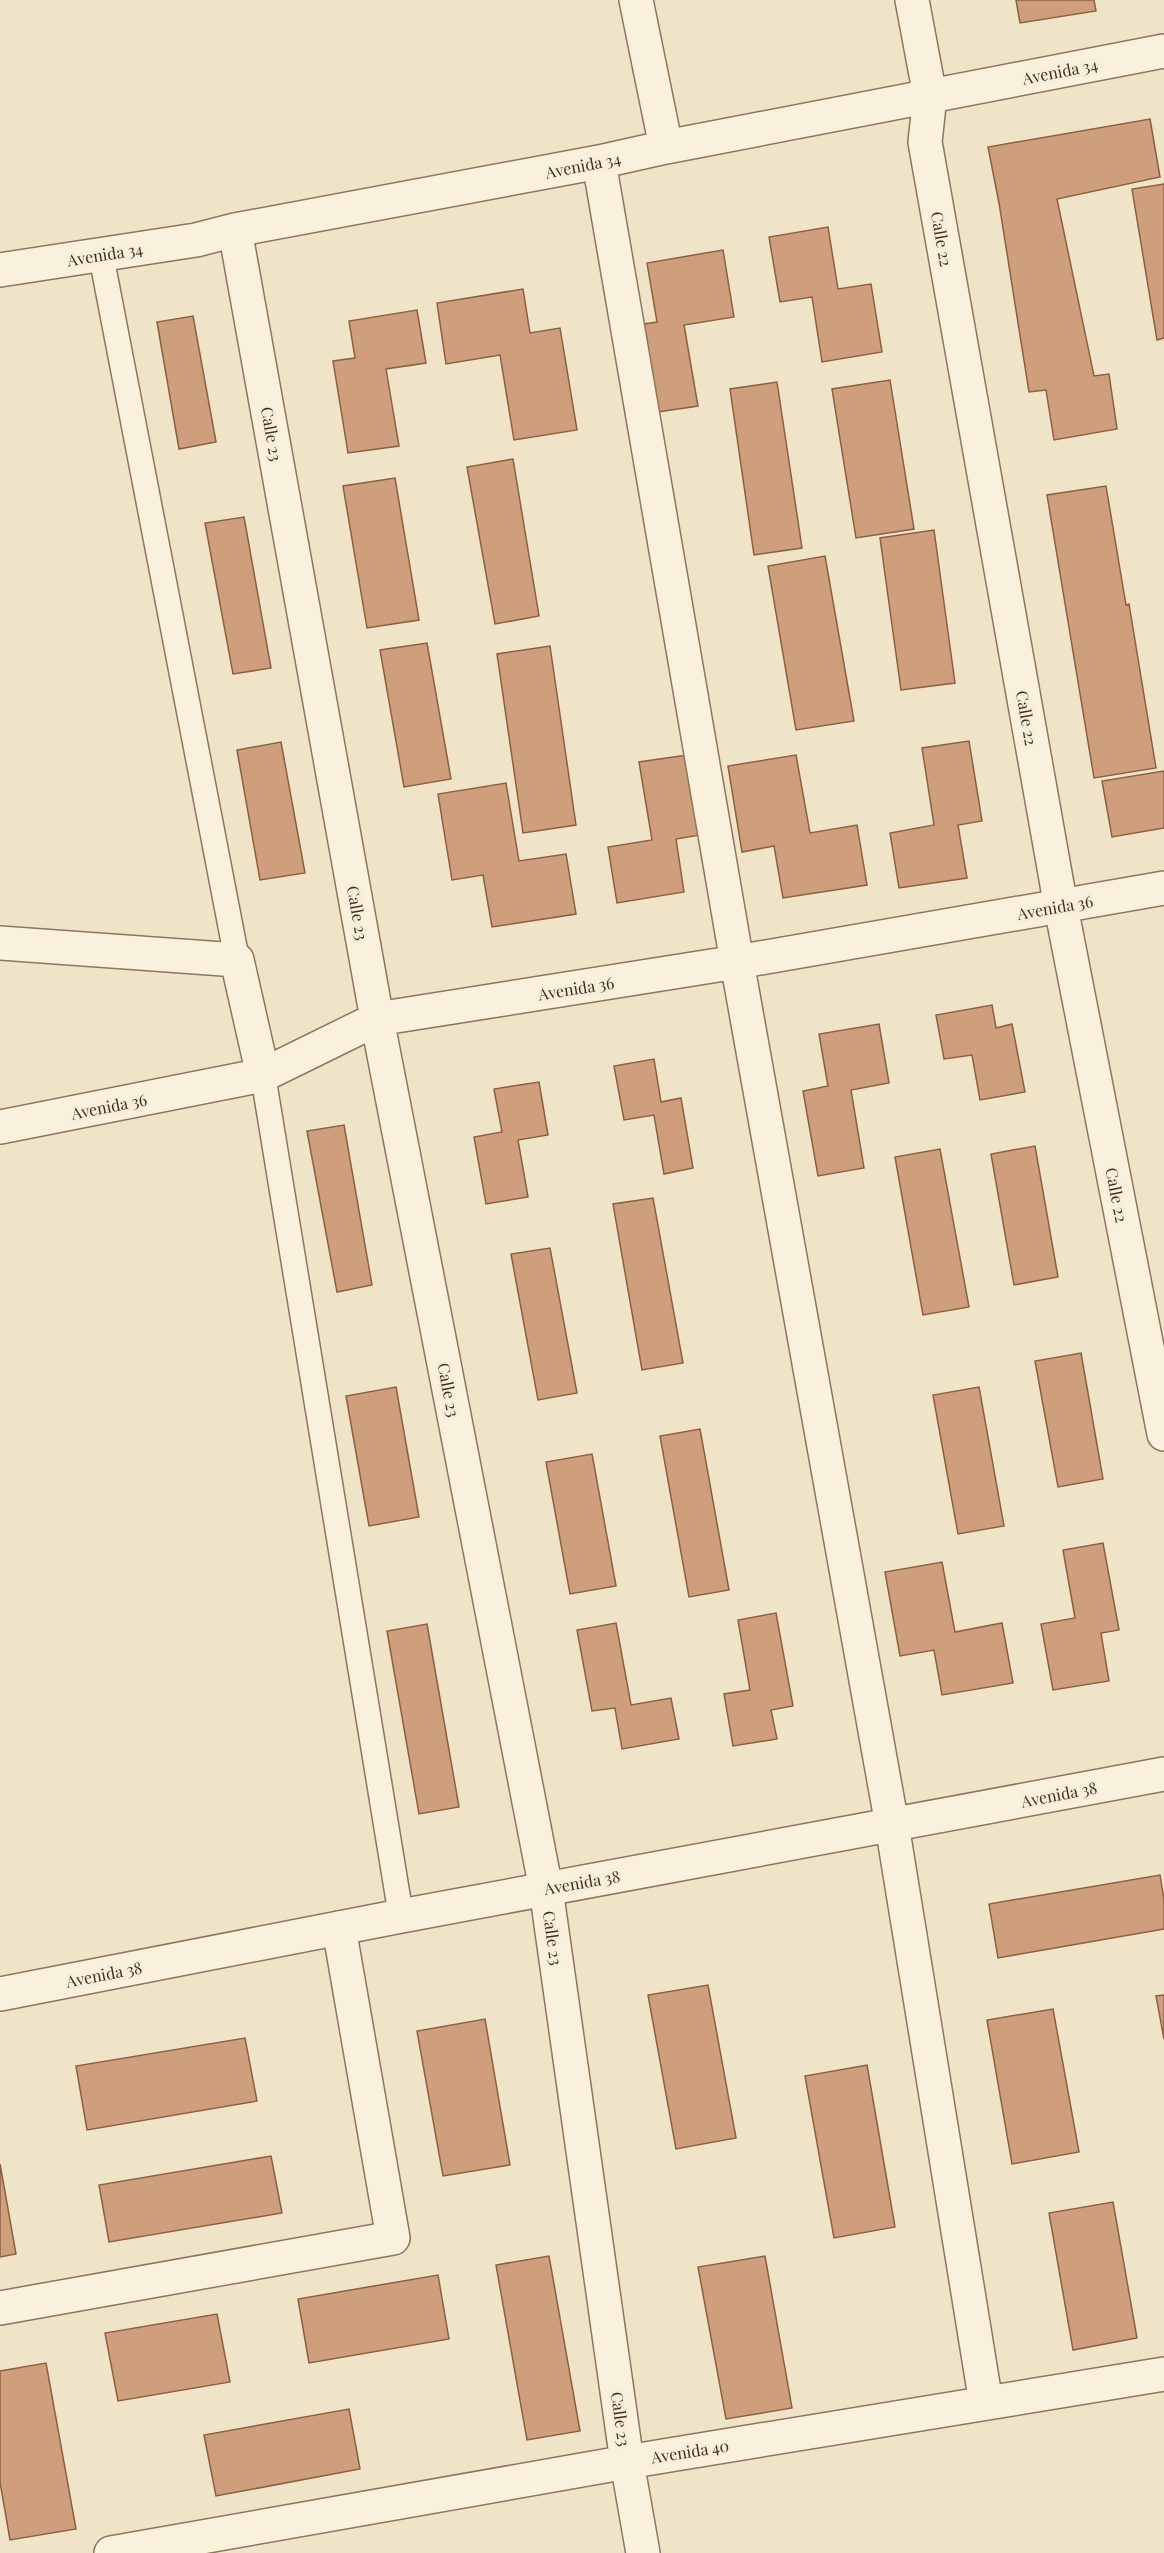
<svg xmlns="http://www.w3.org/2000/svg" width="1164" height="2553" font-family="'Playfair Display',serif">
  <rect width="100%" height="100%" fill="#f0e4c8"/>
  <path fill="#cf9f7d" stroke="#8d5f41" stroke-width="1.5" d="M1016 0H1094L1096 11 1020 23Z
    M1150 119 1160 177 1057 199 1094 376 1109 374 1117 429 1054 440 1046 390 1029 392 999 203 988 147Z
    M1164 184V338L1157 340 1132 189Z
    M828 227 838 289 871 284 882 352 822 362 812 297 780 302 769 237Z
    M723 250 734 317 684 325 698 406 651 413 637 325 657 322 647 263Z
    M523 289 530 333 560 328 577 430 514 440 500 355 446 364 437 303Z
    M417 310 426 363 386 369 399 446 348 453 333 361 355 358 349 321Z
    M193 316 216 442 179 449 157 322Z
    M890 380 914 529 856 538 832 389Z
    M777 382 802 548 754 555 730 389Z
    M513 459 539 616 495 624 467 467Z
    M395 478 419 620 367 628 343 486Z
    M1106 486 1126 605 1129 604 1156 768 1094 778 1047 495Z
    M244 517 271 668 233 674 205 523Z
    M934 530 955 683 901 690 880 538Z
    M825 556 854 721 796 730 768 566Z
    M427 643 451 779 404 787 380 650Z
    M550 646 576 825 523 833 497 654Z
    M969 741 982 821 958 825 967 878 899 888 890 833 934 825 922 748Z
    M281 742 305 873 260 880 237 750Z
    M687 755 700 835 676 839 684 892 617 903 608 847 652 840 639 762Z
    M796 755 810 833 857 825 867 885 783 898 774 846 742 852 728 766Z
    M1164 771V828L1112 837 1102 781Z
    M506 783 519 861 566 854 576 914 492 927 483 875 452 880 438 794Z
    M992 1005 996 1028 1012 1024 1025 1092 980 1100 972 1055 944 1059 936 1015Z
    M879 1024 889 1083 851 1090 864 1168 818 1176 803 1091 828 1086 819 1034Z
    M654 1059 661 1102 681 1098 693 1168 664 1174 654 1115 624 1120 614 1066Z
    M539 1082 548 1135 518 1140 528 1197 486 1204 474 1137 502 1132 494 1089Z
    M344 1125 372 1285 337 1292 307 1131Z
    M1035 1146 1058 1277 1014 1285 991 1154Z
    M940 1149 969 1307 923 1315 895 1157Z
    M653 1198 683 1363 642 1370 613 1204Z
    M550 1248 577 1393 538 1400 511 1254Z
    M1081 1353 1103 1479 1058 1487 1035 1361Z
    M396 1387 419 1517 369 1526 346 1396Z
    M979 1387 1004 1526 958 1534 933 1395Z
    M700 1429 729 1590 689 1597 660 1436Z
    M592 1454 616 1586 570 1594 546 1462Z
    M1103 1543 1119 1630 1101 1633 1109 1681 1053 1690 1041 1624 1075 1618 1063 1550Z
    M942 1562 955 1632 1002 1623 1013 1683 942 1695 934 1650 900 1656 885 1572Z
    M776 1613 793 1706 771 1710 777 1739 733 1746 724 1694 750 1690 738 1620Z
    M616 1623 631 1705 671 1698 679 1739 622 1749 615 1708 592 1711 577 1630Z
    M427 1624 459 1807 419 1814 387 1631Z
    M1160 1875 1164 1899V1929L998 1958 989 1904Z
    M708 1985 736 2138 676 2149 648 1995Z
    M1164 1995V2039L1156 1996Z
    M1053 2009 1079 2152 1012 2164 987 2020Z
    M485 2019 510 2165 443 2176 417 2031Z
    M245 2038 257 2101 87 2130 76 2066Z
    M867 2065 895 2227 834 2238 805 2076Z
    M271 2156 282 2213 109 2242 99 2185Z
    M0 2164 16 2254 0 2257Z
    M1113 2202 1137 2338 1073 2350 1049 2213Z
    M549 2256 580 2431 527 2440 496 2265Z
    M765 2256 792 2408 726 2419 698 2267Z
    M438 2275 449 2339 309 2363 298 2299Z
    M217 2314 230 2382 118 2401 105 2333Z
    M46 2363 76 2529 10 2540 0 2482V2371Z
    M349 2409 360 2469 216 2496 204 2435Z"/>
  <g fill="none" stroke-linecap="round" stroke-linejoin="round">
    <g stroke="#8d765c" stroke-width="27">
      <path id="service" d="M101 255 237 960
        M263 1075 401 1916"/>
    </g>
    <g stroke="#8d765c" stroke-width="36">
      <path id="minor" d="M636 0 666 147
        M912 0 930 96 925 142 1061 907 1164 1434
        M599 162 737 962 892 1825 986 2403
        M235 230 377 1019 546 1889 627 2462 643 2553
        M0 270 196 240 235 230 599 162 666 147 1164 51
        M0 943 237 960 263 1075
        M0 1127 263 1075 377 1019 737 962 1164 888
        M0 2308 393 2238 339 1928
        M111 2553 627 2462 1164 2374"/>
    </g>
    <g stroke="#8d765c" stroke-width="36">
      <path id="tertiary" d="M0 1994 401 1916 1164 1774"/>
    </g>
    <use href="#service" stroke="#faf1dc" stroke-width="24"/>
    <use href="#minor" stroke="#faf1dc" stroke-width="33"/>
    <use href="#tertiary" stroke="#faf1dc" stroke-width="33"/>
  </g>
  <g text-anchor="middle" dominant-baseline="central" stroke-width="6" stroke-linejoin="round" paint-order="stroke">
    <g font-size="16" fill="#3d2e20" stroke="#f7eed8">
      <text transform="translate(1060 71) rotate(-11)">Avenida 34</text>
      <text transform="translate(583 165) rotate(-11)">Avenida 34</text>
      <text transform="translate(942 239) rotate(80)">Calle 22</text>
      <text transform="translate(105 254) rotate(-9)">Avenida 34</text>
      <text transform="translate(272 434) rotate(80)">Calle 23</text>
      <text transform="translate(1027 718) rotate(80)">Calle 22</text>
      <text transform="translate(1055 907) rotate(-10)">Avenida 36</text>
      <text transform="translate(358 913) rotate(80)">Calle 23</text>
      <text transform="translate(576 988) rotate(-9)">Avenida 36</text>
      <text transform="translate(109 1106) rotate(-11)">Avenida 36</text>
      <text transform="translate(1117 1195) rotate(79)">Calle 22</text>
      <text transform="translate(449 1390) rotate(79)">Calle 23</text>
      <text transform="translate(1059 1794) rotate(-11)">Avenida 38</text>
      <text transform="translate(582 1882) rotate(-10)">Avenida 38</text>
      <text transform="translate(553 1938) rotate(82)">Calle 23</text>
      <text transform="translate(104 1974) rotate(-11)">Avenida 38</text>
      <text transform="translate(621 2419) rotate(82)">Calle 23</text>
      <text transform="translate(690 2451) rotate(-9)">Avenida 40</text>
    </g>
  </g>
</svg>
